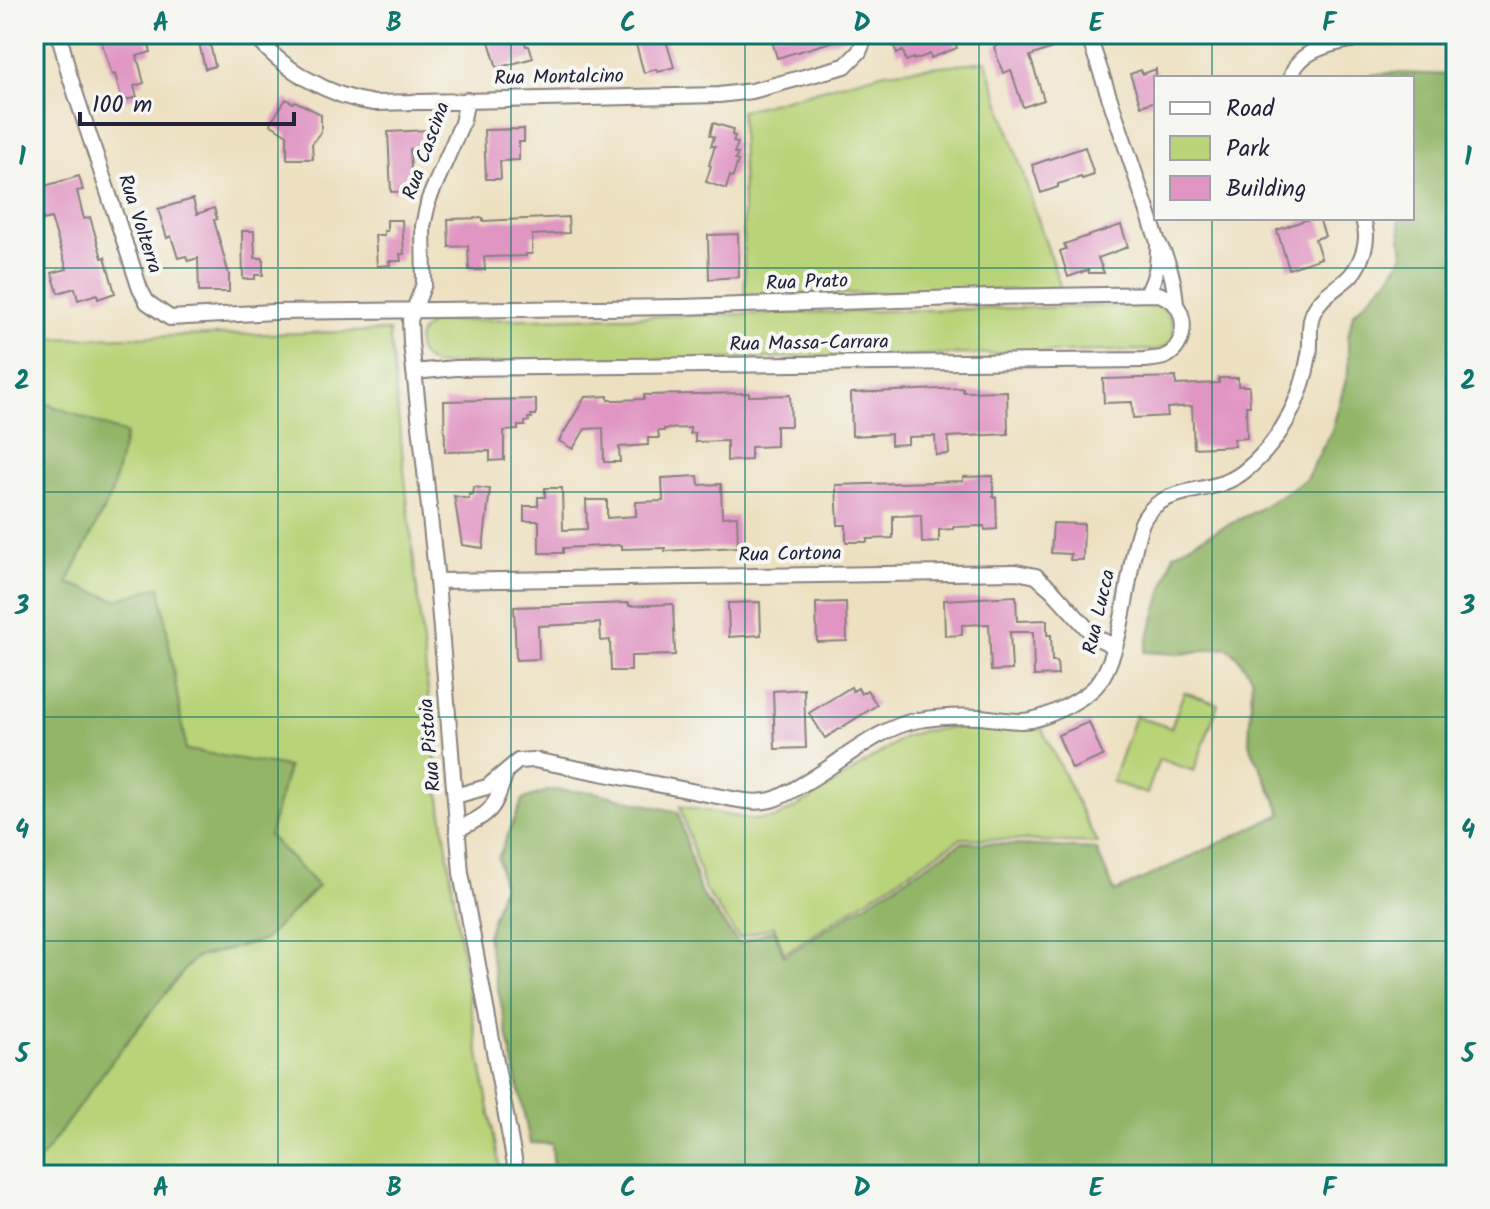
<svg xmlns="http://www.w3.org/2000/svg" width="1490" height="1209" font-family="Kalam,sans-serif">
  <rect width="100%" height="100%" fill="#f6f6f2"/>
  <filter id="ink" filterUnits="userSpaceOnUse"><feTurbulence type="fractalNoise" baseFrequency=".0125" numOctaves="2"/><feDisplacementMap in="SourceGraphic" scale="16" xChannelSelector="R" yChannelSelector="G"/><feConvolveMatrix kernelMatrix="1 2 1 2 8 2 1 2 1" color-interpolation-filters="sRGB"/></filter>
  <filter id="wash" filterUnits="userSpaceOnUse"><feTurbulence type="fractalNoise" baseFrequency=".006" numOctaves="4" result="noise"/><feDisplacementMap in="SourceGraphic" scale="32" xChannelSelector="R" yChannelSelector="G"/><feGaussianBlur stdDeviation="1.8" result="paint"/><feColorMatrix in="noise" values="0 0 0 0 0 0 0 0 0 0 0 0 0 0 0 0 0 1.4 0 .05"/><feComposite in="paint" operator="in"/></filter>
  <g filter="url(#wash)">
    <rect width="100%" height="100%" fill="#ede0c0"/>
    <path fill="#b9d378" stroke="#6e7a5a" stroke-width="2" d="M986 61 1061 289 745 296 741 111 885 72Z
      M34 305 45 339 389 331 439 792 466 982 501 1175H34V1168L114 1058 194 958 264 940 269 836 288 768 186 750 117 600 67 583 111 495 38 401H34Z
      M1158 305C1176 317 1182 343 1157 350L434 365C411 352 413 332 436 321Z
      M1184 692 1218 704 1194 771 1159 759 1147 794 1112 782 1135 716 1171 728Z
      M961 727H1041L1097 843 962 838 784 953 774 926 739 938 705 890 680 806 753 820 776 818 811 799 904 737 922 731Z"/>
    <path fill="#92b568" stroke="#5a6c52" stroke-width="2" d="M1393 73 1456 75V1175H554L552 1144 530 1143 487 936 503 885 498 858 523 799 551 790 593 792 678 812 700 892 739 944 774 929 784 956 963 842 1096 849 1115 892 1282 814 1249 743 1252 678 1238 657 1226 647 1181 654 1144 652 1174 554 1196 541 1256 511 1306 479 1332 430 1348 372V337L1353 314 1389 278 1403 256 1399 218H1412V78H1361L1370 75Z
      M38 400 126 434 111 495 67 583 117 600 160 586 186 750 288 767 269 836 318 886 264 940 194 958 114 1058 34 1168V401Z"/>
    <g id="blocks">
      <path fill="#e095c3" d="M99 34H146L151 52 137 56 144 83 134 86 137 97 122 101 115 74 112 75Z
        M197 34H232L233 38 210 44 215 66 205 69Z
        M517 34H523L526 46H529L533 58 497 68 488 38 500 35 501 39Z
        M633 34H664L674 67 658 72 656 69 644 73Z
        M770 34H848V37L777 58Z
        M910 34H952L957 48 931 58 930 54 914 60V58L906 61 903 51 897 54 892 40Z
        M1014 34H1021L1022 37 1032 34H1054L1058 46 1030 56 1044 100 1023 107 1011 70 1003 73 994 47 1001 44 1000 39Z
        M1156 69V101L1141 106 1130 74 1141 70 1143 74Z
        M286 99 293 103 295 101 321 114V131L312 144 313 159H287V135L270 124Z
        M713 123 733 129 732 135 735 136 733 142 738 143 734 153 738 154 735 160 738 161 733 177 730 176 726 189 706 182 711 166 709 165 715 146H711L714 137 710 135Z
        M524 129V142H519V160L500 161 501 179H486L484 130Z
        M428 130V148L410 149 412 191 391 192 388 132Z
        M1085 147 1094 175 1082 179 1081 177 1058 184V187L1041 193 1032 165Z
        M79 176 83 190 77 191 84 219 90 217 102 258 105 257 115 293 98 299 97 294 78 300 75 288 58 293 52 273 67 269 51 218 43 220 36 197 41 196 38 188Z
        M193 199 197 214 214 208 217 219 214 220 229 275V292H199L198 258 188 261 186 256 178 258 171 236 167 238 158 209Z
        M568 217 569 233 532 235V254H526V256L484 257 485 270H469L468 246 449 247 448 219 483 218V221Z
        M1311 218H1319L1325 236 1315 239 1321 258 1289 269 1277 230Z
        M387 220H402L404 254H400L401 261H389L390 265 377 266 375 235H384V231H387Z
        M1121 225 1128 247 1098 258 1104 273H1089L1088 270 1068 277 1060 251 1066 249 1064 244Z
        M242 231H254L255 258H263V275H255V279H243Z
        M738 234 739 277 709 279 708 235Z
        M1176 377V385L1219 383V378H1238V386H1249L1250 406H1246L1247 438 1234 439 1235 446 1194 448 1192 406 1167 408 1168 416 1133 418 1132 402 1104 403 1103 379Z
        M963 388V392L1007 391 1008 434 948 437 949 454 936 455 935 436 908 437V444L891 445V434L852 436 851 393Z
        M749 393V396L790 395 791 426H776V446L751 447V460L727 461V441L695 442V433L690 434V428L664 429V431H658L659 438H648V445L619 447 620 462H604L603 428 585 429 573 449 559 441 585 397 608 396V400H618L644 399V395Z
        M536 399V415H531L532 418H528L529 421 525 422V426H518V430L504 431V460L490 461V451L445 452 444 401Z
        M698 476 699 485 721 484 722 517 737 516 738 547 665 551V548L622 549V545L563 548V553H539V521H524V506H538V497H545V488H562L563 530 587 529 586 500H607V518L636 516V502L663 501 662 478Z
        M993 476V497H996L997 529 985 530 984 526 953 527V529L939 530V542L922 543 921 515 893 516V538L867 539V542H846V525H838L836 485 963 481V477Z
        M474 487 490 489 483 548 462 545 454 496 469 499V494L473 495Z
        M1053 523 1084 524 1083 560H1070L1071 554 1051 553Z
        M1016 596 1017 621 1047 620V635H1051L1052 661H1057L1058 675 1034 676 1033 632H1010L1012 670 991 671 989 624 962 625V635L945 636 944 600Z
        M760 602 761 635 729 637 728 603Z
        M846 602 847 641 817 642 816 603Z
        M629 603V606L673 604 675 655 631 656V671H611L610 640 601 641 600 623 538 626 539 659 516 660 514 607Z
        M851 687 853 691 858 688 861 694 867 690 877 705 825 738 809 713Z
        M804 689 806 748 775 749 773 691Z
        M1089 722 1103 756 1072 769 1058 735Z"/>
    </g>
  </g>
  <g filter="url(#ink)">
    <use href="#blocks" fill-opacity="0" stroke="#88817e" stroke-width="2"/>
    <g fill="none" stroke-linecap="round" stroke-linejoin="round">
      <g stroke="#88817e" stroke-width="18">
        <path id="street" d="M59 34 69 74 140 289 147 302 170 318 273 312 681 307 991 297 1159 294C1165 297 1172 299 1176 305 1188 321 1184 349 1164 357 1159 359 1150 359 1144 360L456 368 414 372
          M254 34C281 69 330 97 374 103L719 95 752 91 845 66 859 52 862 45 863 34
          M1088 34 1158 242C1170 263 1174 281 1176 304
          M1432 34 1456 35
          M1291 78C1293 71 1295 66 1300 61 1319 40 1377 36 1405 34
          M467 100 462 123 429 199 423 226 424 284 410 320 411 343 437 581 461 873 517 1175
          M1147 294C1157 275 1158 264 1158 243
          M437 581 1016 572 1036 576 1052 590 1094 636 1115 647
          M455 796 487 787 518 761 534 760 722 797C738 800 755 804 771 800 782 797 793 790 803 784 839 764 878 727 919 720 937 717 962 716 980 717 994 718 1008 721 1022 721 1042 721 1078 702 1093 689 1119 665 1126 592 1133 557 1136 544 1138 528 1145 517 1166 484 1211 496 1242 473 1279 445 1302 400 1309 355 1312 341 1307 327 1313 313 1320 297 1334 290 1347 279 1358 270 1366 250 1366 236 1366 230 1364 224 1363 218
          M457 830C492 812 493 812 505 775"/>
      </g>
      <use href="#street" stroke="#fff" stroke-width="14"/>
    </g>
  </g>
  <path fill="none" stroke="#0f766e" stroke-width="2" stroke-opacity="0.55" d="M278 34V1175M511 34V1175M745 34V1175M979 34V1175M1212 34V78M1212 218V1175M34 268H1456M34 492H1456M34 717H1456M34 941H1456"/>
  <g text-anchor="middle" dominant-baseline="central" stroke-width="8" stroke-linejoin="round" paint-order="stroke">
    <g font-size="20" fill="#22223b" stroke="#f6f6f2">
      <text transform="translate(559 78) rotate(-1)">Rua Montalcino</text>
      <text transform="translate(427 151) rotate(-70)">Rua Cascina</text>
      <text transform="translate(139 224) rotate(72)">Rua Volterra</text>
      <text transform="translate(807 283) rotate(-2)">Rua Prato</text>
      <text transform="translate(809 344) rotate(-1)">Rua Massa-Carrara</text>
      <text transform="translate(790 555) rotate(-1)">Rua Cortona</text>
      <text transform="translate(1100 612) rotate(-77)">Rua Lucca</text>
      <text transform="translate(431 745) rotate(-95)">Rua Pistoia</text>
    </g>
  </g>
  <rect width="1490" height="1209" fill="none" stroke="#f6f6f2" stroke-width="88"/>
  <rect x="1154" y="76" width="260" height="144" fill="#f6f6f2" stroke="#a1a1a9" stroke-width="2"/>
  <rect x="1170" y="102" width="40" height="12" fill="#ffffff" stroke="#a1a1a9" stroke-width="2"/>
  <text x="1226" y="116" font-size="24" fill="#22223b">Road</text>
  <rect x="1170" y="136" width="40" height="24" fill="#b9d378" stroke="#a1a1a9" stroke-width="2"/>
  <text x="1226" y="156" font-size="24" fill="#22223b">Park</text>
  <rect x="1170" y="176" width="40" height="24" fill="#e095c3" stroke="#a1a1a9" stroke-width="2"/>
  <text x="1226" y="196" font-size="24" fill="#22223b">Building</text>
  <path d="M80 112v12h214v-12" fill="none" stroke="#22223b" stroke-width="4"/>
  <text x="92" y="112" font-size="24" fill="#22223b" stroke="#f6f6f2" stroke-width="6" paint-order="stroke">100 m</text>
  <rect x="44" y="44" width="1402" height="1121" fill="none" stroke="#0f766e" stroke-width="3"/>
  <g font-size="26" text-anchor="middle" font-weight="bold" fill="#0f766e">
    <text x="161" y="31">A</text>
    <text x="394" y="31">B</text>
    <text x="628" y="31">C</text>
    <text x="862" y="31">D</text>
    <text x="1096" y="31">E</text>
    <text x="1329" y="31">F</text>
    <text x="22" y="165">1</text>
    <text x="1468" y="165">1</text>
    <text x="22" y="389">2</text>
    <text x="1468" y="389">2</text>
    <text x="22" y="614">3</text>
    <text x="1468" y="614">3</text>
    <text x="22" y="838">4</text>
    <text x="1468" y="838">4</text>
    <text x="22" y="1062">5</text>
    <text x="1468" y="1062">5</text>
    <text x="161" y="1196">A</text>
    <text x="394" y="1196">B</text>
    <text x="628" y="1196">C</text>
    <text x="862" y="1196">D</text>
    <text x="1096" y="1196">E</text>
    <text x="1329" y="1196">F</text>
  </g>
</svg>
